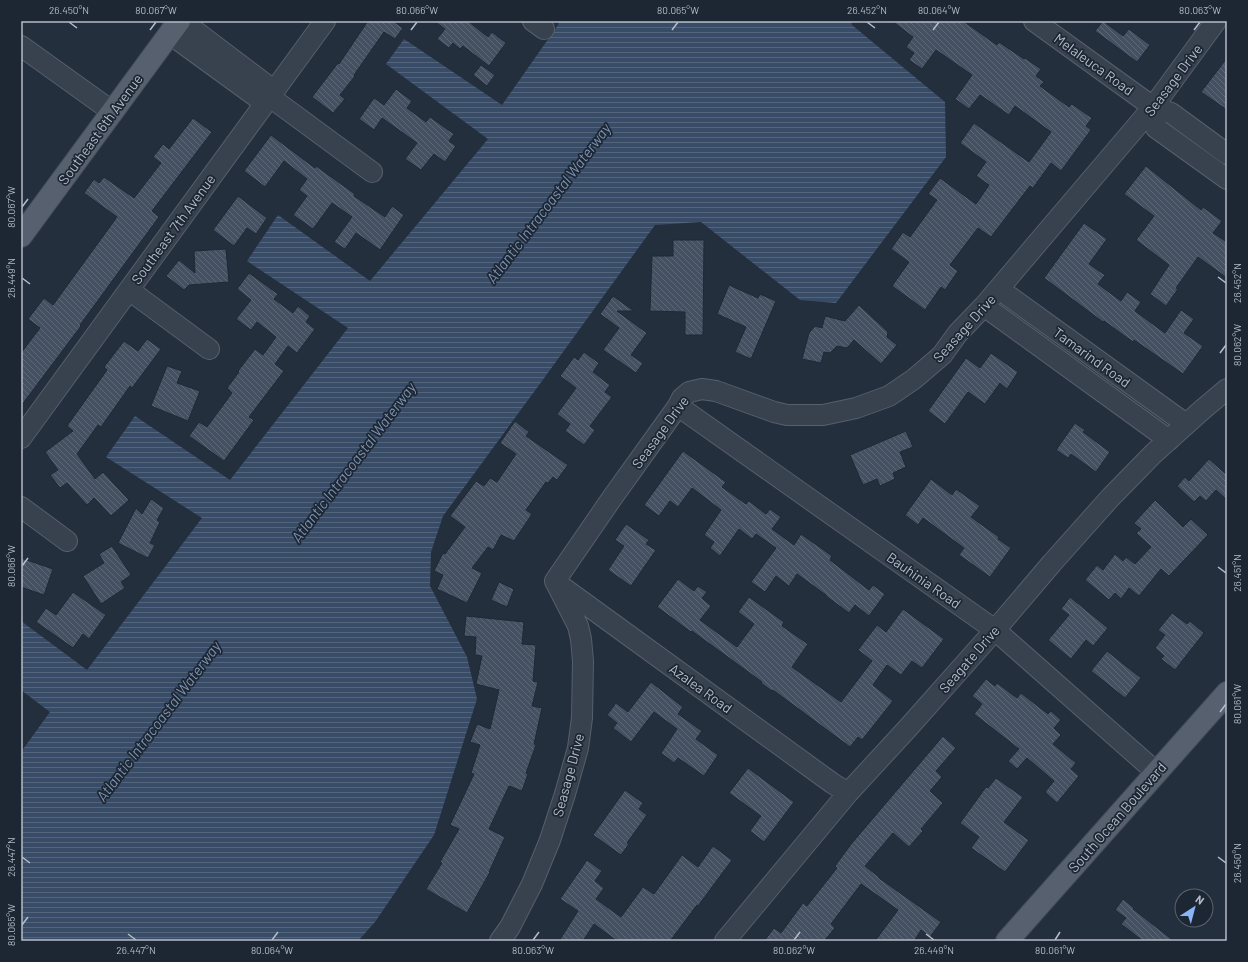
<svg xmlns="http://www.w3.org/2000/svg" width="1248" height="962" font-family="Barlow,sans-serif">
  <defs>
    <pattern id="water-rules" width="6" height="5" patternUnits="userSpaceOnUse"><rect width="6" height="5" fill="#394c67"/><path d="M0 2.5h6" fill="none" stroke="#53647b"/></pattern>
    <pattern id="building-back-hatch" width="6" height="6" patternUnits="userSpaceOnUse"><rect width="6" height="6" fill="#455162"/><path d="M-1 5l2 2M0 0l6 6M5-1l2 2" fill="none" stroke="#5d6877"/></pattern>
  </defs>
  <rect width="100%" height="100%" fill="#242f3e"/>
  <path fill="url(#water-rules)" d="M559 21H851L852 25 945 102 946 157 836 303 800 300 701 222 655 225 542 381 443 516 431 552 430 586 467 657 477 699 434 835 375 922 358 941H21V752L50 712 21 690V621L87 670 202 518 106 457 135 416 230 480 348 328 247 261 278 215 370 281 488 139 386 64 404 39 502 105 558 25Z"/>
  <path fill="url(#building-back-hatch)" stroke="#1f2835" d="M368 21H393L403 28 395 39 384 32 354 75 355 76 340 95 345 99 333 113 312 97 338 63 339 64Z
    M434 21H468L488 37 492 32 506 43 489 66 463 46 460 49 453 43 449 48 437 39 445 29Z
    M892 21H963L997 45 999 42 1024 59 1025 58 1041 69 1036 76 1044 82 1040 86 1069 107 1072 104 1092 118 1086 126 1091 130 1061 171 1051 163 1033 188 1030 186 991 237 978 228 950 265 958 271 945 290 941 287 925 310 892 286 909 262 891 249 903 232 910 237 937 200 928 194 940 178 976 204 989 185 976 176 986 162 960 143 974 123 1029 162 1051 132 1015 106 1009 115 980 95 969 109 955 99 972 75 936 50 922 69 909 60 914 53 906 47 913 37Z
    M1103 21 1123 36 1129 29 1150 45 1137 62 1095 31Z
    M1227 58V110L1201 92Z
    M481 65 495 75 487 86 473 75Z
    M396 89 412 101 407 108 426 122 430 117 454 134 449 141 456 146 445 162 434 154 421 170 405 159 417 143 382 118 374 130 359 119 374 98 384 105Z
    M193 118 212 132 152 211 159 217 80 325 81 326 21 406V353L40 328 28 319 44 298 53 305 117 217 84 193 94 179 99 183 104 177 134 198 161 163 153 157 163 144 169 149Z
    M271 135 315 168 316 166 355 194 354 196 385 217 392 206 404 215 380 250 356 233 345 249 334 242 352 217 332 203 313 229 293 215 307 196 299 190 307 179 284 161 265 187 244 171Z
    M1146 166 1201 210 1203 207 1222 221 1213 233 1227 242V278L1198 257 1176 288 1178 289 1166 306 1150 294 1169 265 1136 240 1154 216 1124 194Z
    M238 196 267 218 256 234 247 228 234 246 213 230Z
    M1084 223 1107 239 1089 264 1105 275 1098 284 1121 301 1127 292 1141 302 1135 311 1165 333 1181 310 1194 319 1184 333 1203 346 1183 374 1134 340 1133 342 1104 321 1103 322 1044 278Z
    M673 240H704L703 335H685V312L650 311 652 256H673Z
    M226 249 229 282 189 285 184 290 166 276 179 260 195 273 194 251Z
    M249 273 278 294 274 299 293 313 298 306 310 316 306 322 315 329 297 353 288 346 275 364 284 371 249 417 254 420 224 461 189 436 199 422 207 427 232 393 227 388 239 372 238 371 255 349 263 355 276 337 257 322 251 330 236 319 251 300 237 289Z
    M729 285 758 298 760 294 776 301 751 359 735 352 746 327 717 314Z
    M613 296 634 311H617L647 333 631 355 643 363 636 373 603 350 619 328 600 314Z
    M859 305 888 332 887 337 897 345 881 364 854 340 847 348 837 346 830 353 824 352 821 363 802 359 809 333 815 326 822 328 825 316 845 321Z
    M147 339 161 349 132 388 130 386 101 427 98 425 77 454 95 479 103 472 129 500 111 516 94 498 87 505 67 483 60 488 50 475 58 470 45 452 73 431 67 426 107 370 104 367 124 341 138 351Z
    M584 352 599 363 593 372 610 385 605 392 612 397 590 426 595 430 584 445 565 431 570 424 557 414 576 388 560 376 574 357 578 360Z
    M991 353 1018 372 1007 389 1000 383 985 404 968 392 945 424 928 411 966 358 980 368Z
    M167 366 182 371 177 383 200 391 188 421 151 406Z
    M515 421 529 432 526 436 568 465 557 480 553 477 548 483 546 482 526 510 532 514 514 541 501 535 493 550 488 547 472 568 482 573 467 603 437 589 443 575 434 571 443 553 445 554 465 527 450 516 476 481 484 486 490 478 497 482 516 454 500 443Z
    M1075 423 1085 430 1083 432 1110 452 1096 472 1071 454 1068 458 1056 450Z
    M906 431 913 447 900 452 906 467 893 473 895 479 880 486 877 479 863 485 850 455Z
    M683 451 726 482 722 487 746 504 749 501 766 514 770 509 781 517 772 529 794 545 801 534 832 556 830 560 869 590 873 585 885 594 869 616 855 605 849 613 826 596V595L797 574 789 586 776 576 765 592 751 582 776 548 756 534 752 539 739 529 720 556 710 548 714 542 704 535 721 510 692 488 678 507 670 501 659 516 644 505Z
    M1209 459 1227 475V500L1216 490 1206 501 1200 496 1194 502 1177 486 1185 477 1189 481Z
    M931 479 952 495 956 489 980 506 971 517 999 537 998 539 1011 548 990 577 959 555 964 548 923 518 918 525 905 515Z
    M151 499 164 508 157 520 160 522 150 543 155 545 148 558 118 543 136 508 142 514Z
    M1155 500 1183 527 1191 519 1208 535 1169 576 1161 569 1139 596 1129 588 1121 599 1115 593 1109 600 1085 580 1097 565 1103 570 1115 554 1123 561 1126 557 1135 564 1151 547 1136 533 1141 529 1134 523Z
    M626 524 649 540 646 544 656 550 631 586 608 570 624 546 615 540Z
    M112 546 131 575 121 582 125 588 101 604 83 576 104 563 99 554Z
    M21 558 53 569 44 595 21 587Z
    M678 579 694 591 698 586 707 592 702 598 711 606 700 620 737 647 754 624 738 612 749 597 784 622 782 626 808 644 792 667 841 702 872 661 858 650 877 625 886 632 903 609 944 639 922 668 912 661 901 675 887 665 873 685 893 701 862 740 858 737 850 747 773 690 772 691 761 683 762 682 692 631 691 632 657 607Z
    M499 582 514 589 507 607 491 600Z
    M73 592 106 615 89 639 83 634 73 648 36 622 46 608 56 615Z
    M1070 597 1108 628 1093 646 1086 640 1071 659 1048 640 1069 615 1061 609Z
    M1172 613 1187 624 1190 621 1204 633 1175 670 1161 659 1164 656 1155 648 1165 635 1158 630Z
    M466 616 524 622 522 644 536 645 533 681 538 682 532 706 542 708 534 744 536 745 526 773 528 774 522 791 509 786 489 829 505 837 489 872H490L467 913 426 889 442 863 440 862 459 829 450 825 474 774 471 773 480 745 470 742 477 724 490 729 499 690 476 684 482 656 475 655 476 637 464 636Z
    M1107 651 1141 678 1125 698 1091 671Z
    M986 679 995 686 997 683 1017 698 1021 693 1048 714 1051 711 1061 720 1054 728 1061 735 1053 744 1076 763 1071 769 1079 776 1057 803 1045 792 1054 781 1027 758 1017 769 1008 761 1019 749 974 714 982 704 972 696Z
    M651 682 683 707 678 714 702 731 696 739 718 755 704 776 678 758 674 763 661 753 677 729 654 712 631 742 613 728 617 723 607 715 616 703 628 712Z
    M943 736 956 748 936 771 942 777 930 791 943 803 921 829 923 831 909 847 893 833 865 866 879 877V878L941 922 930 937 921 930 914 941H875L898 910 861 884 831 924 835 928 824 941H764L774 928 781 933 803 903 807 906 837 868 835 866 852 843Z
    M748 768 794 802 764 842 750 831 761 816 729 793Z
    M996 778 1023 797 1004 822 1029 840 1005 872 971 848 979 837 960 823 986 787 988 788Z
    M625 790 643 803 639 809 647 815 627 843 629 844 621 855 593 835Z
    M713 846 732 860 698 906 697 905 670 941H617L594 924 583 941H559L578 911 560 899 587 860 602 871 595 881 604 888 596 899 621 917 643 887 654 894 682 855 698 867Z
    M1123 899 1134 908 1133 909 1174 941H1143L1121 924 1126 918 1115 910Z"/>
  <g fill="none" stroke-linecap="round" stroke-linejoin="round">
    <g stroke="#565f6c" stroke-width="22">
      <path id="minor" d="M182 21 268 86 270 97
        M533 21 544 29
        M1034 21 1153 107 1171 113 1227 154
        M170 34 258 98 270 97 372 172
        M21 46 113 112
        M1153 107 1156 128 1227 179
        M999 289 1186 424
        M129 290 209 349
        M984 306 1169 440
        M678 406 995 630 1156 772
        M21 438 325 21
        M21 507 67 541
        M555 581 612 498 678 406 682 398 689 392 702 389 716 391 774 412 787 415H823L856 408 889 396 914 379 942 355 958 333 984 306 1153 107 1216 21
        M558 584 832 783 848 793
        M500 941 510 927 532 884 550 840 565 794 578 748 582 718 583 661 581 639 578 626 555 581
        M725 941 848 793 907 729 995 630 1052 563 1110 498 1153 454 1202 410 1227 389"/>
    </g>
    <g stroke="#414a57" stroke-width="24">
      <path id="major" d="M21 236 179 21
        M1007 941 1227 693"/>
    </g>
    <use href="#minor" stroke="#38414e" stroke-width="20"/>
    <use href="#major" stroke="#56606e" stroke-width="22"/>
  </g>
  <path fill="none" stroke="#b4bcc9" stroke-width="1.5" d="M69 22 77 28M867 22 875 28M150 30 156 22M411 30 417 22M672 30 678 22M933 30 939 22M1194 30 1200 22M22 207 28 199M1218 277 1226 283M22 278 30 284M1220 353 1226 345M22 566 28 558M1218 567 1226 573M1220 712 1226 704M22 857 30 863M1218 857 1226 863M22 925 28 917M128 934 136 940M926 934 934 940M272 940 278 932M533 940 539 932M794 940 800 932M1055 940 1060 932"/>
  <g text-anchor="middle" dominant-baseline="central" stroke-width="3.5" stroke-linejoin="round" paint-order="stroke">
    <g font-size="14" fill="#b4bcc9" stroke="#1d2633">
      <text transform="translate(1094 64) rotate(36)">Melaleuca Road</text>
      <text transform="translate(1173 80) rotate(-53)">Seasage Drive</text>
      <text transform="translate(100 129) rotate(-54)">Southeast 6th Avenue</text>
      <text transform="translate(173 229) rotate(-54)">Southeast 7th Avenue</text>
      <text transform="translate(964 328) rotate(-48)">Seasage Drive</text>
      <text transform="translate(1092 357) rotate(36)">Tamarind Road</text>
      <text transform="translate(660 432) rotate(-54)">Seasage Drive</text>
      <text transform="translate(924 580) rotate(35)">Bauhinia Road</text>
      <text transform="translate(969 659) rotate(-49)">Seagate Drive</text>
      <text transform="translate(701 688) rotate(36)">Azalea Road</text>
      <text transform="translate(568 775) rotate(-75)">Seasage Drive</text>
      <text transform="translate(1117 817) rotate(-49)">South Ocean Boulevard</text>
    </g>
    <g font-size="15" font-style="italic" fill="#7c92b1" stroke="#1d2633">
      <text transform="translate(548 203) rotate(-53)">Atlantic Intracoastal Waterway</text>
      <text transform="translate(353 462) rotate(-53)">Atlantic Intracoastal Waterway</text>
      <text transform="translate(158 721) rotate(-53)">Atlantic Intracoastal Waterway</text>
    </g>
  </g>
  <rect width="1248" height="962" fill="none" stroke="#1d2633" stroke-width="44"/>
  <g transform="translate(1194 908) rotate(36)"><circle r="19" fill="#1d2633" stroke="#59626f"/>
  <path d="M0-3L7 15L0 10L-7 15Z" fill="#8ab4f8"/>
  <text y="-6" font-size="11" font-weight="bold" text-anchor="middle" fill="#b4bcc9">N</text>
  </g>
  <rect x="22" y="22" width="1204" height="918" fill="none" stroke="#b4bcc9" stroke-width="1.5"/>
  <g font-size="10" text-anchor="middle" fill="#b4bcc9">
    <text x="69" y="14">26.450°N</text>
    <text x="156" y="14">80.067°W</text>
    <text x="417" y="14">80.066°W</text>
    <text x="678" y="14">80.065°W</text>
    <text x="867" y="14">26.452°N</text>
    <text x="939" y="14">80.064°W</text>
    <text x="1200" y="14">80.063°W</text>
    <text transform="translate(11 207) rotate(-90)" y="4">80.067°W</text>
    <text transform="translate(11 278) rotate(-90)" y="4">26.449°N</text>
    <text transform="translate(1237 283) rotate(-90)" y="4">26.452°N</text>
    <text transform="translate(1237 345) rotate(-90)" y="4">80.062°W</text>
    <text transform="translate(11 566) rotate(-90)" y="4">80.066°W</text>
    <text transform="translate(1237 573) rotate(-90)" y="4">26.451°N</text>
    <text transform="translate(1237 704) rotate(-90)" y="4">80.061°W</text>
    <text transform="translate(11 857) rotate(-90)" y="4">26.447°N</text>
    <text transform="translate(1237 863) rotate(-90)" y="4">26.450°N</text>
    <text transform="translate(11 925) rotate(-90)" y="4">80.065°W</text>
    <text x="136" y="954">26.447°N</text>
    <text x="272" y="954">80.064°W</text>
    <text x="533" y="954">80.063°W</text>
    <text x="794" y="954">80.062°W</text>
    <text x="934" y="954">26.449°N</text>
    <text x="1055" y="954">80.061°W</text>
  </g>
</svg>
